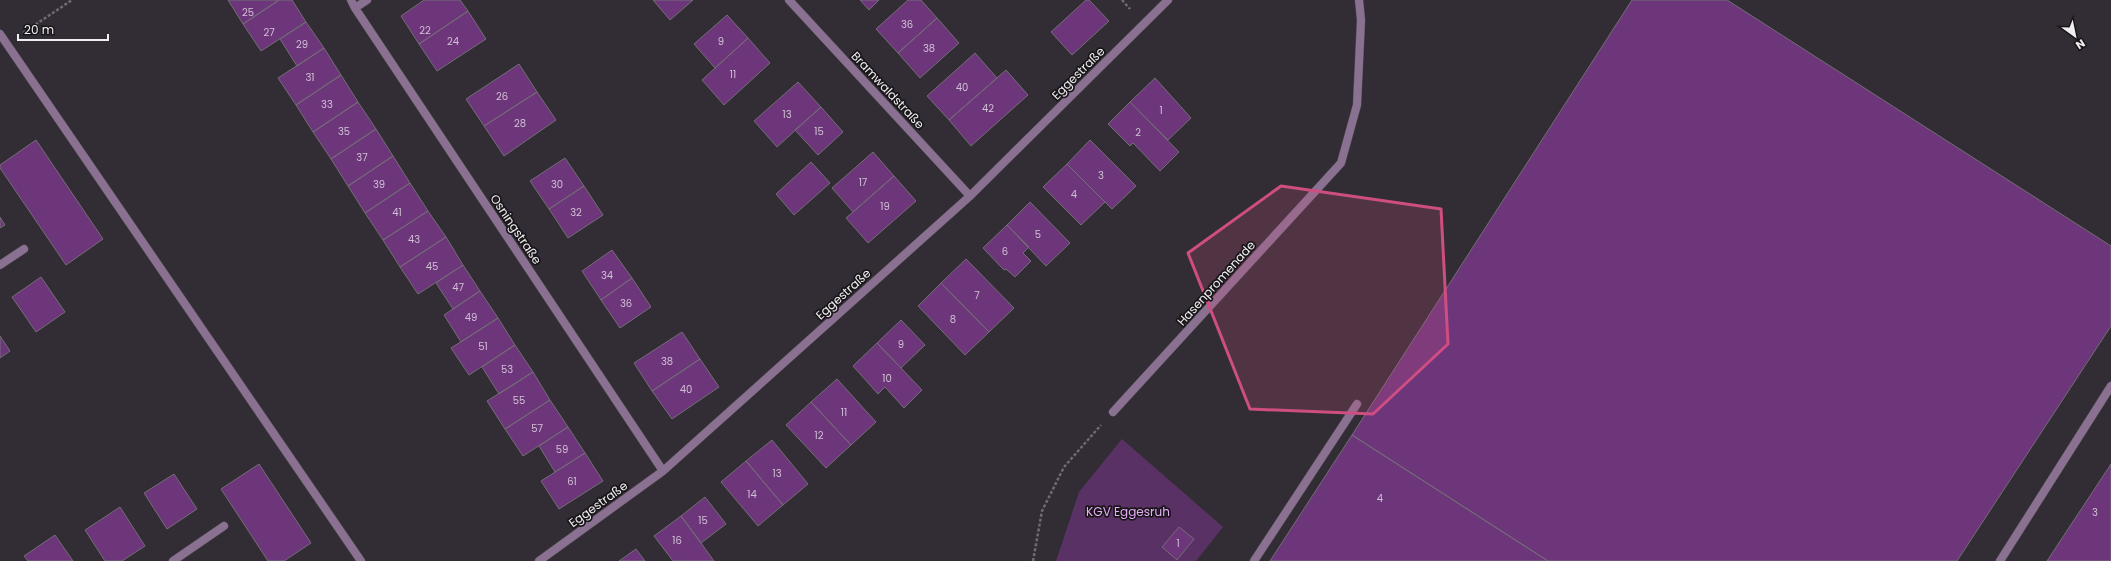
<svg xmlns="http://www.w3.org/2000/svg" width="2111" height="561" font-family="Poppins,sans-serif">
  <rect width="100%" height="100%" fill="#322d34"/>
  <path fill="#5a3165" d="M1122 439 1223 527 1196 561H1056L1079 492Z"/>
  <path fill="#6d367b" stroke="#736e75" d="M228 0H279L243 24Z
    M279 0H292L306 22 261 51 243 24Z
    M424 0H460L468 11 419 44 401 16Z
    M653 0H693L670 20Z
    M860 0H879L869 10Z
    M908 0H921L937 18 898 53 876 29Z
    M1086 0H1089L1109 21 1072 55 1051 32Z
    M1632 0H1727L2111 246V326L1957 561H1548L1352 435Z
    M468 11 486 39 437 71 419 44Z
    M727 15 748 38 715 68 694 44Z
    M937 18 959 43 920 78 898 53Z
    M306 22 324 48 297 66 280 39Z
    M748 38 770 63 724 105 702 80Z
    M324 48 341 75 296 105 278 78Z
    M975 53 997 78 949 120 927 96Z
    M519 64 537 92 484 126 466 99Z
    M1006 70 1028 95 971 146 949 120Z
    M341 75 358 102 313 132 296 105Z
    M1155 78 1191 118 1168 140 1130 102Z
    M798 82 821 107 777 147 754 121Z
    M537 92 556 120 504 156 484 126Z
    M358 102 376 129 331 159 313 132Z
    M1130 102 1179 152 1160 171 1133 143 1130 146 1108 124Z
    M821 107 843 132 818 155 795 130Z
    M376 129 393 156 348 186 331 159Z
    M36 140 103 239 66 265 0 168V165Z
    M1090 140 1136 186 1112 209 1067 164Z
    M873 152 894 176 853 212 832 188Z
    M393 156 410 183 365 213 348 186Z
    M565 158 584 186 549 209 530 181Z
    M811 162 830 183 794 215 776 194Z
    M1067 164 1105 202 1081 225 1043 187Z
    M894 176 916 201 868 243 846 218Z
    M410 183 428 211 383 240 365 213Z
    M584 186 603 215 568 238 549 209Z
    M1030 202 1070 243 1046 266 1007 225Z
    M428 211 446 237 400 267 383 240Z
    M0 217 5 225 0 228Z
    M1007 225 1029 247 1023 253 1031 261 1015 277 1006 269 1004 270 983 248Z
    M446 237 463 265 418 294 400 267Z
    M612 250 632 278 601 300 582 271Z
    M966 259 1014 308 989 332 941 283Z
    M463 265 480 291 453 309 436 283Z
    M41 277 65 312 36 332 12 297Z
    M632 278 651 307 620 328 601 300Z
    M941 283 989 332 965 355 918 306Z
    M480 291 498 318 461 342 444 315Z
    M498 318 515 345 469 375 451 348Z
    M901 320 925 345 901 368 877 343Z
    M682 332 700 359 652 391 634 363Z
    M0 336 10 351 0 358Z
    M877 343 922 390 904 408 885 387 878 394 853 366Z
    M515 345 533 372 499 394 482 367Z
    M700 359 719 387 672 419 652 391Z
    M533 372 550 400 505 429 487 401Z
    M837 379 876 422 851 445 811 402Z
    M550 400 568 427 523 456 505 429Z
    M811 402 851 445 826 468 786 425Z
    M568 427 585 453 555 472 539 446Z
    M1352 435 1548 561H1270Z
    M772 440 808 484 783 505 746 461Z
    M585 453 603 481 559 509 541 481Z
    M746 461 783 505 758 526 721 482Z
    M259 464 311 543 284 561H268L221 489Z
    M2111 464V561H2047Z
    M174 474 197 509 167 529 144 493Z
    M705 497 726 524 701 543 681 516Z
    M120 507 145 546 122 561H105L85 530Z
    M681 516 701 543 714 561H673L654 536Z
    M1179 527 1194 539 1177 560 1162 547Z
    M55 535 73 561H28L24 556Z
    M636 549 645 561H619Z"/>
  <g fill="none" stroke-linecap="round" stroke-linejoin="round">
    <g stroke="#4d484f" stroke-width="9">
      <path id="lane" d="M0 34 361 561
        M1113 412 1341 163 1357 105 1361 20 1359 0
        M1254 561 1357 404
        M2000 561 2111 386"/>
    </g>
    <g stroke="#4d484f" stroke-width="9">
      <path id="street" d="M351 0 355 8 663 471
        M789 0 970 196
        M355 8 367 0
        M0 265 24 249
        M173 561 224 526
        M539 561 663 471 970 196 1168 0"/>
    </g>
    <path stroke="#706b71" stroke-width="2.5" stroke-dasharray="3 2" stroke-linecap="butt" d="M1122 0 1130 9
      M23 33 72 0
      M1033 561 1042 511 1064 467 1101 425"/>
    <use href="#lane" stroke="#8a7191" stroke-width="8"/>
    <use href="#street" stroke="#8a7191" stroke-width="8"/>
  </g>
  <path fill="#ce4e81" fill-opacity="0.2" stroke="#ce4e81" stroke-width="3" stroke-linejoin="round" d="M1281 186 1441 209 1448 344 1373 414 1250 409 1188 253Z"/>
  <g text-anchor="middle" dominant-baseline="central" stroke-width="3.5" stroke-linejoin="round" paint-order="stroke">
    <g font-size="10" fill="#d0c0d4">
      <text x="248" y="12">25</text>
      <text x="907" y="24">36</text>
      <text x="425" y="30">22</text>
      <text x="269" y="32">27</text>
      <text x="453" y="41">24</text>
      <text x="721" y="41">9</text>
      <text x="302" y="44">29</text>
      <text x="929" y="48">38</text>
      <text x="733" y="74">11</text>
      <text x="310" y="77">31</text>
      <text x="962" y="87">40</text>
      <text x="502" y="96">26</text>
      <text x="327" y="104">33</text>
      <text x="988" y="108">42</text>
      <text x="1161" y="110">1</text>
      <text x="787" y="114">13</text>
      <text x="520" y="123">28</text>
      <text x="344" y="131">35</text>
      <text x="819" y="131">15</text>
      <text x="1138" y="132">2</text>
      <text x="362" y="157">37</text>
      <text x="1101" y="175">3</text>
      <text x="863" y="182">17</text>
      <text x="379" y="184">39</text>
      <text x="557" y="184">30</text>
      <text x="1074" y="194">4</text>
      <text x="885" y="206">19</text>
      <text x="397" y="212">41</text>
      <text x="576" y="212">32</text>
      <text x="1038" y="234">5</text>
      <text x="414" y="239">43</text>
      <text x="1005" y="251">6</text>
      <text x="432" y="266">45</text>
      <text x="607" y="275">34</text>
      <text x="458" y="287">47</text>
      <text x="977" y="295">7</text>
      <text x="626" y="303">36</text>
      <text x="471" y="317">49</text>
      <text x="953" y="319">8</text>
      <text x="901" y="344">9</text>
      <text x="483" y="346">51</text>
      <text x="667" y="361">38</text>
      <text x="507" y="369">53</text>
      <text x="887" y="378">10</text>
      <text x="686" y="389">40</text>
      <text x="519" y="400">55</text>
      <text x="844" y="412">11</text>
      <text x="537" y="428">57</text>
      <text x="819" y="435">12</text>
      <text x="562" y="449">59</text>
      <text x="777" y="473">13</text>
      <text x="572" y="481">61</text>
      <text x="752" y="494">14</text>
      <text x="1380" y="498">4</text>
      <text x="2095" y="512">3</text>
      <text x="703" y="520">15</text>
      <text x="677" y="540">16</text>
      <text x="1178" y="543">1</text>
    </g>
    <g font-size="12" fill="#f1eef2" stroke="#191619">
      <text transform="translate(1078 73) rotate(-45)">Eggestraße</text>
      <text transform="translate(888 90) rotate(47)">Bramwaldstraße</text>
      <text transform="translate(516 229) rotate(56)">Osningstraße</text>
      <text transform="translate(1216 283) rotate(-48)">Hasenpromenade</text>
      <text transform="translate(843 294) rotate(-42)">Eggestraße</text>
      <text transform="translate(598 504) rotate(-36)">Eggestraße</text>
    </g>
    <g font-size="12" fill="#e9adfa" stroke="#191619">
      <text x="1128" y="511">KGV Eggesruh</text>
    </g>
  </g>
  <g transform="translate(2075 36) rotate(147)" stroke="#191619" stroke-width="3" paint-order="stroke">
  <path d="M0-3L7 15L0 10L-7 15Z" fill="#f1eef2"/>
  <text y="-6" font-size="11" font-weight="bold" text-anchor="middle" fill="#f1eef2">N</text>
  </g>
  <path d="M18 34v6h90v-6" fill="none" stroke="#f1eef2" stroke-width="2"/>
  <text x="24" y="34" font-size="12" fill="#f1eef2" stroke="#191619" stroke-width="3" paint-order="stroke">20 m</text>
</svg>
